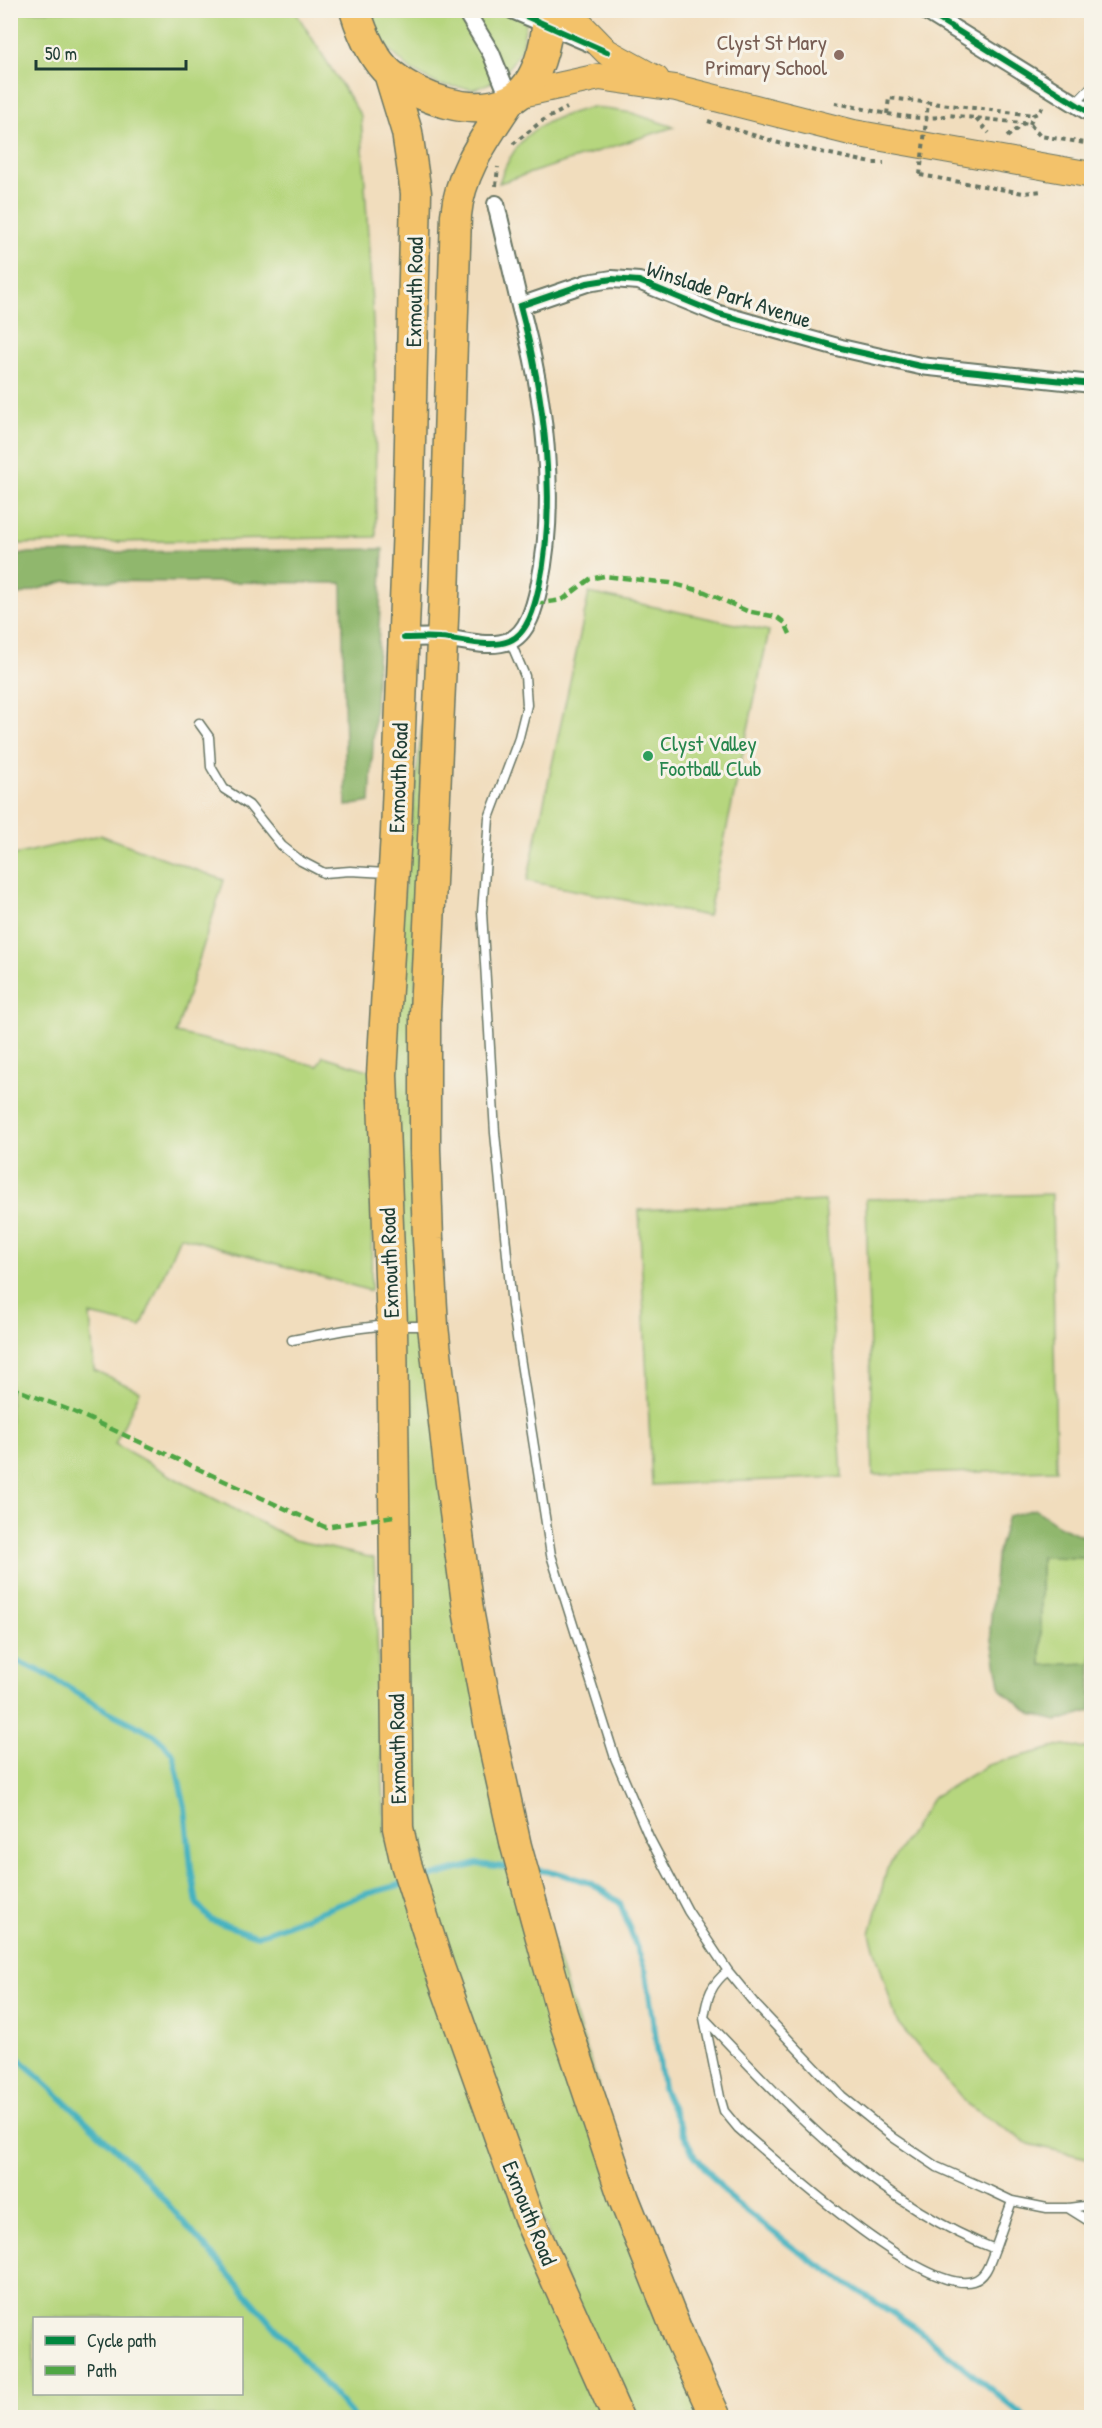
<svg xmlns="http://www.w3.org/2000/svg" width="1102" height="2428" font-family="'Patrick Hand',sans-serif">
  <rect width="100%" height="100%" fill="#f7f3e8"/>
  <filter id="ink" filterUnits="userSpaceOnUse"><feTurbulence type="fractalNoise" baseFrequency=".0167" numOctaves="2"/><feDisplacementMap in="SourceGraphic" scale="12" xChannelSelector="R" yChannelSelector="G"/><feConvolveMatrix kernelMatrix="1 2 1 2 8 2 1 2 1" color-interpolation-filters="sRGB"/></filter>
  <filter id="wash" filterUnits="userSpaceOnUse"><feTurbulence type="fractalNoise" baseFrequency=".008" numOctaves="4" result="noise"/><feDisplacementMap in="SourceGraphic" scale="24" xChannelSelector="R" yChannelSelector="G"/><feGaussianBlur stdDeviation="1.35" result="paint"/><feColorMatrix in="noise" values="0 0 0 0 0 0 0 0 0 0 0 0 0 0 0 0 0 1.4 0 .05"/><feComposite in="paint" operator="in"/></filter>
  <g filter="url(#wash)">
    <rect width="100%" height="100%" fill="#f1ddbd"/>
    <path fill="#b6d67e" stroke="#6a8a59" stroke-width="1.5" fill-rule="evenodd" d="M10 11H295L361 116 375 356 376 537 11 544Z
      M370 11H525L526 23 521 50 501 79 474 89 439 85 411 70 384 45Z
      M592 107 632 113 674 127 499 183C517 131 541 121 592 107Z
      M589 593 769 631 708 916 527 881Z
      M423 716 413 1090 477 1706 704 2417H629L571 2292 510 2135 407 1828 393 993Z
      M100 835 224 880 176 1033 318 1066 323 1056 374 1072 371 1291 180 1236 141 1327 90 1315 94 1370 140 1391 115 1444 180 1481 294 1540 374 1558 385 1834 606 2417H11L10 856ZM34 2318H242V2394H34Z
      M1052 1194 1056 1470 873 1475 866 1199Z
      M825 1201 842 1477 652 1485 639 1210Z
      M1041 1557 1091 1558V1663L1041 1666Z
      M1064 1745 1091 1749V2159L1029 2144 968 2105 897 2022 870 1934 887 1869 933 1797 988 1765Z"/>
    <path fill="#90b76d" stroke="#587a50" stroke-width="1.5" d="M383 549 370 802 346 806 342 583 66 581 11 597V556L30 553Z
      M1035 1509 1060 1526 1087 1538 1091 1550 1086 1558 1041 1557V1665L1091 1663V1711L1057 1721 1032 1714 1001 1690 990 1629 996 1558 1008 1516Z"/>
    <g fill="none" stroke-linecap="round" stroke-linejoin="round">
      <path stroke="#44b2c0" stroke-width="6" d="M10 1658 42 1672 109 1712 155 1735 173 1754 185 1807 191 1868 197 1904 211 1920 257 1936 366 1894 403 1884
        M533 1870 554 1872 591 1883 620 1903 646 1973 663 2088 692 2152 731 2199 796 2250 917 2329 1026 2418
        M418 1880 477 1864 514 1868
        M10 2050 139 2171 354 2418"/>
    </g>
  </g>
  <g filter="url(#ink)">
    <g fill="none" stroke-linecap="round" stroke-linejoin="round">
      <g stroke="#687564" stroke-width="11">
        <path id="lane" d="M1075 104 1092 86
          M510 641 525 676 527 705 518 741 489 818 482 912 495 1133 512 1306 551 1555 615 1758 649 1837 688 1911 728 1971 755 2004 842 2096 894 2138 937 2167 989 2190 1012 2201 1047 2208H1068L1092 2205
          M199 723 209 737 211 767 224 789 249 805 282 846 301 861 324 873 350 871 387 873
          M292 1340 345 1330 378 1326H428
          M728 1971C711 1984 707 1997 704 2018 792 2110 873 2201 995 2249L1012 2201
          M704 2018 720 2097 724 2111 738 2128C776 2161 924 2296 973 2281 987 2277 990 2261 995 2249
          M1068 2208 1092 2223"/>
      </g>
      <g stroke="#687564" stroke-width="20">
        <path id="street" d="M465 10 491 53 510 100
          M512 10 594 45
          M924 10 1092 114
          M496 204 520 306
          M404 638C416 638 428 637 440 638 461 639 488 649 509 641 528 634 535 605 539 587 558 498 544 394 520 306L587 283 612 279 639 281 719 314 841 348 920 366 1092 384"/>
      </g>
      <g stroke="#687564" stroke-width="28">
        <path id="primary" d="M566 10 607 52 656 79
          M517 95 599 77 676 88 854 133 1092 175"/>
      </g>
      <g stroke="#687564" stroke-width="33">
        <path id="highway" d="M355 10C362 33 372 58 390 74 420 99 473 118 510 100 538 87 549 38 547 10
          M389 73 407 132 416 193 408 525 396 833 382 1075 392 1326 398 1828 406 1864 439 1967 529 2219 618 2418
          M510 100C486 137 460 171 456 215L444 598 425 1013V1149L428 1239 433 1326 450 1475 468 1610 491 1733 516 1846 562 2014 624 2199 680 2339 716 2418"/>
      </g>
      <path stroke="#687564" stroke-width="4" stroke-dasharray="4.5 4.5" stroke-linecap="butt" d="M835 103C869 109 915 124 949 115L1030 124 1040 136 1092 144
        M887 114 889 98 1033 115
        M976 119 989 133
        M708 121 779 143 872 163H884
        M1030 124 1033 115 1038 113 1044 105
        M1007 137 1024 123
        M513 144 542 121 567 108
        M920 175 1023 193 1042 191
        M496 186 498 167"/>
      <use href="#lane" stroke="#fff" stroke-width="8"/>
      <use href="#street" stroke="#fff" stroke-width="16"/>
      <use href="#primary" stroke="#f3c26a" stroke-width="26"/>
      <use href="#highway" stroke="#f3c26a" stroke-width="30"/>
      <path stroke="#687564" stroke-width="4" stroke-dasharray="4.5 4.5" stroke-linecap="butt" d="M920 175 928 103"/>
      <path stroke="#4fa644" stroke-width="4.5" stroke-dasharray="9 4.5" stroke-linecap="butt" d="M535 604 562 600 590 579 604 576 670 583 705 592 747 611 777 617 785 623 790 634
        M10 1387 72 1411 325 1527 394 1516"/>
      <g stroke="#f7f3e8" stroke-width="10">
        <path id="cycleway" d="M512 10 607 52
          M924 10 1092 114
          M404 638C416 638 428 637 440 638 461 639 488 649 509 641 528 634 535 605 539 587 558 498 544 394 520 306L587 283 612 279 639 281 719 314 841 348 920 366 1092 384"/>
      </g>
      <use href="#cycleway" stroke="#00873e" stroke-width="6"/>
    </g>
  </g>
  <circle fill="#8d6e63" stroke="#f7f3e8" stroke-width="2" cx="839" cy="55" r="6"/>
  <circle fill="#2e9e5b" stroke="#f7f3e8" stroke-width="2" cx="648" cy="756" r="6"/>
  <g text-anchor="middle" dominant-baseline="central" stroke-width="6" stroke-linejoin="round" paint-order="stroke">
    <g font-size="22" fill="#785e54" stroke="#f7f3e8" text-anchor="end">
      <text x="827" y="42">Clyst St Mary<tspan x="827" dy="25">Primary School</tspan></text>
    </g>
    <g font-size="22" fill="#1f3d34" stroke="#f7f3e8">
      <text transform="translate(414 292) rotate(-89)">Exmouth Road</text>
      <text transform="translate(729 294) rotate(18)">Winslade Park Avenue</text>
      <text transform="translate(398 778) rotate(-88)">Exmouth Road</text>
      <text transform="translate(389 1263) rotate(-92)">Exmouth Road</text>
      <text transform="translate(397 1749) rotate(-91)">Exmouth Road</text>
      <text transform="translate(530 2213) rotate(68)">Exmouth Road</text>
    </g>
    <g font-size="22" fill="#27864d" stroke="#f7f3e8" text-anchor="start">
      <text x="660" y="743">Clyst Valley<tspan x="660" dy="25">Football Club</tspan></text>
    </g>
  </g>
  <rect width="1102" height="2428" fill="none" stroke="#f7f3e8" stroke-width="36"/>
  <rect x="33" y="2317" width="210" height="78" fill="#f7f3e8" stroke="#a1aaa0" stroke-width="1.5"/>
  <rect x="45" y="2336" width="30" height="9" fill="#00873e" stroke="#a1aaa0" stroke-width="1.5"/>
  <text x="87" y="2347" font-size="18" fill="#1f3d34">Cycle path</text>
  <rect x="45" y="2366" width="30" height="9" fill="#4fa644" stroke="#a1aaa0" stroke-width="1.5"/>
  <text x="87" y="2377" font-size="18" fill="#1f3d34">Path</text>
  <path d="M36 60v9h150v-9" fill="none" stroke="#1f3d34" stroke-width="3"/>
  <text x="45" y="60" font-size="18" fill="#1f3d34" stroke="#f7f3e8" stroke-width="4.5" paint-order="stroke">50 m</text>
</svg>
